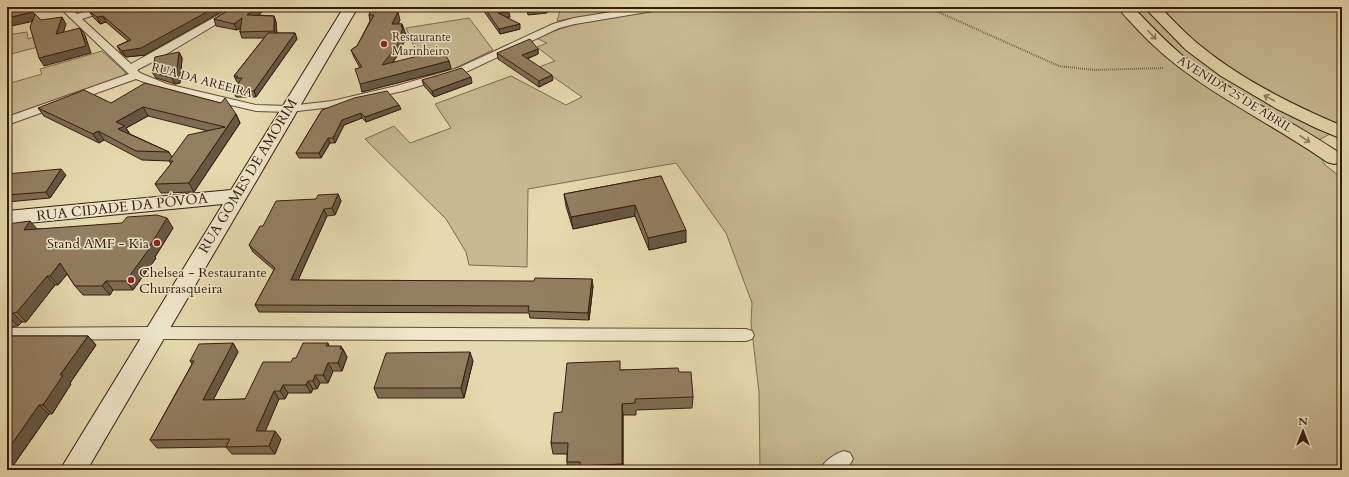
<svg xmlns="http://www.w3.org/2000/svg" width="1349" height="477" font-family="Cardo,serif">
  <rect width="100%" height="100%" fill="#e7d9af"/>
  <filter id="stains"><feTurbulence type="fractalNoise" baseFrequency=".005" numOctaves="4"/><feColorMatrix values="0 0 0 0 .2 0 0 0 0 .09 0 0 0 0 .02 0 0 0 .5 -.17"/></filter>
  <radialGradient id="worn" r=".72"><stop offset=".6" stop-color="#630" stop-opacity="0"/><stop offset="1" stop-color="#630" stop-opacity=".3"/></radialGradient>
  <path fill="#c9b993" stroke="#806a50" d="M561 7H639L557 21Z
    M687 7H1119L1159 49 1320 156 1325 165 1342 178V470H760L759 392 751 323 752 303 726 233 676 163 528 189 527 267 469 265 466 252 446 219 365 139 394 126 410 143 451 128 435 104 511 76 566 105 582 97 539 67 555 61 537 47 547 43 536 38C582 18 637 12 687 7Z
    M1130 7H1145L1185 47 1330 134 1319 140 1189 64Z
    M1157 7H1342V128L1331 125 1221 65Z
    M469 18 493 50 453 69 429 77 424 70 406 28Z
    M27 32 28 39 34 37 61 41 7 55V35Z
    M102 51 126 73 121 78 7 119V84L42 74 40 69Z"/>
  <g fill="none" stroke-linecap="round" stroke-linejoin="round">
    <g stroke="#634b35" stroke-width="2">
      <path id="street" d="M24 7H40L38 9 7 17V11Z
        M59 7H69L77 14 100 7H115L113 9 82 19 131 64 233 7H245L158 59 137 70 140 73 167 84 256 105 289 106 332 101 396 86 458 68 553 24 574 18 642 7H664L659 10 575 24 559 28 466 72 403 91 332 107 289 112 256 111 159 88 136 79 7 125V117L129 74Z
        M154 327 746 329 752 331 754 335 752 339 746 341 154 339 7 340V328Z
        M844 451 850 453 853 459C847 473 833 470 820 470 824 461 834 454 844 451Z"/>
    </g>
    <g stroke="#371c0c" stroke-width="2">
      <path id="secondary" d="M344 7H358L87 470H60L223 204 7 225V211L231 190Z"/>
    </g>
    <g stroke="#371c0c" stroke-width="2">
      <path id="primary" d="M1118 7H1133C1149 24 1165 41 1183 56 1232 93 1290 119 1341 154V162L1334 164 1327 162C1264 118 1191 87 1138 30 1131 22 1123 15 1118 7Z
        M1144 7H1160C1172 19 1184 32 1197 43 1240 79 1291 104 1342 126V139L1316 128 1277 109 1221 76 1186 50Z"/>
    </g>
    <path stroke="#371c0c" stroke-width="2" stroke-dasharray="0.5 1.5" stroke-linecap="butt" d="M927 7 1059 66 1094 70 1164 68"/>
    <use href="#street" fill="#efe6cb" fill-rule="evenodd"/>
    <use href="#secondary" fill="#efe6cb" fill-rule="evenodd"/>
    <use href="#primary" fill="#e7d9af" fill-rule="evenodd"/>
  </g>
  <path fill="#7e6c53" stroke="#371c0c" fill-rule="evenodd" d="M101 7 145 55 126 57 121 53 117 46 128 41 106 22 100 24 93 17 89 11Z
    M234 7H269L258 15 274 16 276 22 277 33H295L297 39 256 97H236L233 91 239 83 238 82H237L234 76 264 38H242L240 32V28L237 30 216 26 214 19Z
    M373 7 400 20 398 24H402L406 35 405 38V40L398 55 393 62 449 61 451 69 362 92 360 68 354 57 351 50 357 46 370 21 369 15Z
    M481 7H506L510 17H507L520 29 500 34Z
    M538 49V54L527 59 553 80 539 87 498 59 497 53Z
    M179 52 182 58 180 83 175 84 156 78 152 72Z
    M422 80 472 83 434 97 424 86Z
    M111 103 236 114 240 123 194 192 161 193 155 184 171 164 169 161 142 160 104 140 99 143 44 116 38 108ZM148 116 208 131 172 157 169 152 130 134 126 128Z
    M401 109 366 122 362 118 344 125 335 143H330L321 158H299L296 153 322 110Z
    M7 174 66 175 50 198 7 202Z
    M661 176 686 242 649 250 635 216 573 229 566 206 564 194Z
    M338 194 341 201 335 215 327 216 298 280 593 286 589 320 530 318 529 313 259 312 255 305 274 270 253 252 249 245 263 226 316 199Z
    M7 224 37 229 173 228 155 257 156 258 133 290H113L110 295H83L75 286 67 274 58 285H55L26 322H22L18 326 7 327Z
    M7 336H88L96 345 70 383 71 384 52 414H49L10 470H7Z
    M233 343 238 352 213 400 245 399 296 358 328 343 329 346 343 349 347 357 342 371H333L328 383H320L317 389H313L311 393H288L285 399H279L265 431 281 439 275 454H232L226 447 157 448 150 440 192 364 190 361Z
    M473 361 464 398H378L374 388Z
    M621 370 679 372 693 397 692 408 636 410V415H623V470H568L567 462V454H553L551 443 562 412Z"/>
  <path fill="#675844" stroke="#371c0c" d="M83 7H95L85 10Z
    M216 7H230L145 55 126 57 122 51Z
    M258 7H269L250 21 247 15Z
    M546 7H551V8H547V13L528 15 527 10Z
    M33 12 39 20 7 27V18Z
    M398 12 400 20 394 32 392 24Z
    M509 12 510 17 499 18 498 13Z
    M103 16 106 22 100 24 97 17Z
    M274 16 276 22 277 38 274 31Z
    M62 17 66 24 61 41 56 34Z
    M242 18 244 25 237 30 234 24Z
    M402 24 406 35 405 38V40L398 55 384 73 382 65Z
    M520 24V29L500 34 499 29Z
    M80 28 85 35 91 53 44 66 39 58Z
    M295 33 297 39 256 97 254 91Z
    M538 49V54L523 60 522 55Z
    M179 52 182 58 180 83 175 84 172 78Z
    M449 61 451 69 362 92 360 84Z
    M552 75 553 80 539 87V81Z
    M471 77 472 83 434 97 432 91Z
    M399 105 401 109 366 122 365 117Z
    M143 107 148 116 126 128 130 135 118 129 116 122Z
    M361 113 362 118 344 125 335 143 333 138 342 120Z
    M236 114 240 123 194 192 189 183Z
    M98 131 104 140 99 143 93 134Z
    M328 138 330 143 321 158 319 153Z
    M61 169 66 175 50 198 46 192Z
    M338 194 341 201 335 215 332 208Z
    M635 205V216L573 229 571 217Z
    M324 209 327 216 295 287 291 280Z
    M167 218 173 228 155 257 156 258 133 290 126 281Z
    M30 221 38 230H24Z
    M686 230V242L649 250 648 238Z
    M60 263 68 273 58 285 50 276Z
    M47 276 55 285 26 322 17 312Z
    M592 279 593 286 589 320 588 313Z
    M106 281 113 290 110 295 102 286Z
    M13 313 22 322 18 326 9 317Z
    M88 336 96 345 70 383 71 384 52 414 43 405 60 375Z
    M233 343 238 352 209 408 203 400Z
    M341 346 347 357 342 371 338 363 340 349Z
    M470 352 473 361 464 398 461 388Z
    M328 363 333 371 328 383 323 375Z
    M315 375 320 383 317 389 313 381Z
    M308 381 313 389 311 393 306 385Z
    M283 385 288 393 285 399 280 391Z
    M274 391 279 399 262 439 256 431Z
    M622 404 623 415V470H622Z
    M39 405 49 414 10 470H7V451Z
    M275 431 281 439 275 454 269 446Z"/>
  <path fill="#937e61" stroke="#371c0c" d="M15 7H29L33 12 7 18V9Z
    M101 7H146L148 9 151 7H216L141 48 122 51 117 46 131 40 103 16 97 17 89 11Z
    M234 7H258L247 15 274 16V31L240 32 242 18 234 24 214 19Z
    M373 7H396L398 12 392 24H402L401 27H403L401 33H403L396 47 382 65 442 50 449 61 360 84 355 69 362 67 351 50 357 46 374 15H369Z
    M484 7H506L509 12 498 13 520 24 499 29Z
    M526 7H546L547 8 527 10Z
    M35 14 41 20 62 17 56 34 80 28 86 46 39 58 30 27Z
    M268 33H295L254 91H233L242 78H236L238 76H234Z
    M530 39 538 49 522 55 552 75 539 81 497 53Z
    M179 52 176 77 172 78 152 72 155 57Z
    M462 68 471 77 432 91 422 80Z
    M145 83 221 103 225 98 236 114 189 183 155 184 173 161H169L188 135 225 127 143 107 116 122 125 126 118 129 169 152 136 151 98 131 93 134 38 108 84 90 111 103Z
    M387 91 399 105 365 117 361 113 342 120 333 138H328L319 153H296L322 110 354 98Z
    M61 169 46 192 7 195V174Z
    M661 176 686 230 648 238 635 205 571 217 564 194Z
    M338 194 332 208 324 209 291 280 534 281 535 278 592 279 588 313 528 311 529 306 255 305 275 268 249 245 260 226H263L276 201 316 199 318 195Z
    M157 215 167 218 148 249H149L126 281H106L102 286H75L60 263 50 276H47L17 312 13 313 9 317H7V224L30 221 24 230 122 223 127 217Z
    M7 336H88L60 375H63L43 405H39L7 451Z
    M233 343 203 400 245 399 263 362H291L293 358H296L303 343H328L326 346H341L340 349H343L338 363H328L323 375H315L313 381H308L306 385H283L280 391H274L256 431H275L269 446 226 447 230 439 150 440 194 361H190L199 344Z
    M470 352 461 388H374L386 353Z
    M620 361V370L678 368 679 372H691L693 397 635 399V403L622 404V464L580 466V462H567L568 443H551L554 413 562 412 567 363Z"/>
  <defs><path id="oneway-shaft" d="M-6 0H5M1.5-3L5.5 0L1.5 3" fill="none" stroke-width="1.6" stroke-linecap="round" stroke-linejoin="round"/></defs>
  <g stroke="#8f7a5e">
    <use href="#oneway-shaft" transform="translate(1152 35) rotate(46)"/>
    <use href="#oneway-shaft" transform="translate(1269 98) rotate(-152)"/>
    <use href="#oneway-shaft" transform="translate(1305 139) rotate(33)"/>
  </g>
  <g fill="#8f2418" stroke="#efe6cb" stroke-width="1.5">
    <circle cx="384" cy="44" r="4"/>
    <circle cx="157" cy="243" r="4"/>
    <circle cx="131" cy="280" r="4"/>
  </g>
  <g text-anchor="middle" dominant-baseline="central" stroke-width="3" stroke-linejoin="round" paint-order="stroke">
    <g font-size="12" fill="#371c0c" stroke="#efe6cb" text-anchor="start">
      <text x="392" y="37">Restaurante<tspan x="392" dy="14">Marinheiro</tspan></text>
    </g>
    <g font-size="12" fill="#371c0c" stroke="#efe6cb">
      <text transform="translate(202 80) rotate(15)">RUA DA AREEIRA</text>
      <text transform="translate(1235 94) rotate(32)">AVENIDA 25 DE ABRIL</text>
    </g>
    <g font-size="14" fill="#371c0c" stroke="#efe6cb">
      <text transform="translate(248 176) rotate(-59)">RUA GOMES DE AMORIM</text>
      <text transform="translate(122 207) rotate(-6)">RUA CIDADE DA PÓVOA</text>
    </g>
    <g font-size="14" fill="#371c0c" stroke="#efe6cb" text-anchor="end">
      <text x="149" y="243">Stand AMF - Kia</text>
      <text x="139" y="272" text-anchor="start">Chelsea - Restaurante<tspan x="139" dy="16">Churrasqueira</tspan></text>
    </g>
  </g>
  <rect width="1349" height="477" fill="none" stroke="#e7d9af" stroke-width="24"/>
  <rect x="8" y="8" width="1333" height="461" fill="none" stroke="#371c0c" stroke-width="2"/>
  <rect x="12" y="12" width="1325" height="453" fill="none" stroke="#371c0c"/>
  <g transform="translate(1303 431)" stroke="#efe6cb" stroke-width="3" paint-order="stroke">
  <path d="M0-3L7 15L0 10L-7 15Z" fill="#371c0c"/>
  <text y="-6" font-size="11" font-weight="bold" text-anchor="middle" fill="#371c0c">N</text>
  </g>
  <rect width="100%" height="100%" filter="url(#stains)"/>
  <rect width="100%" height="100%" fill="url(#worn)"/>
</svg>
